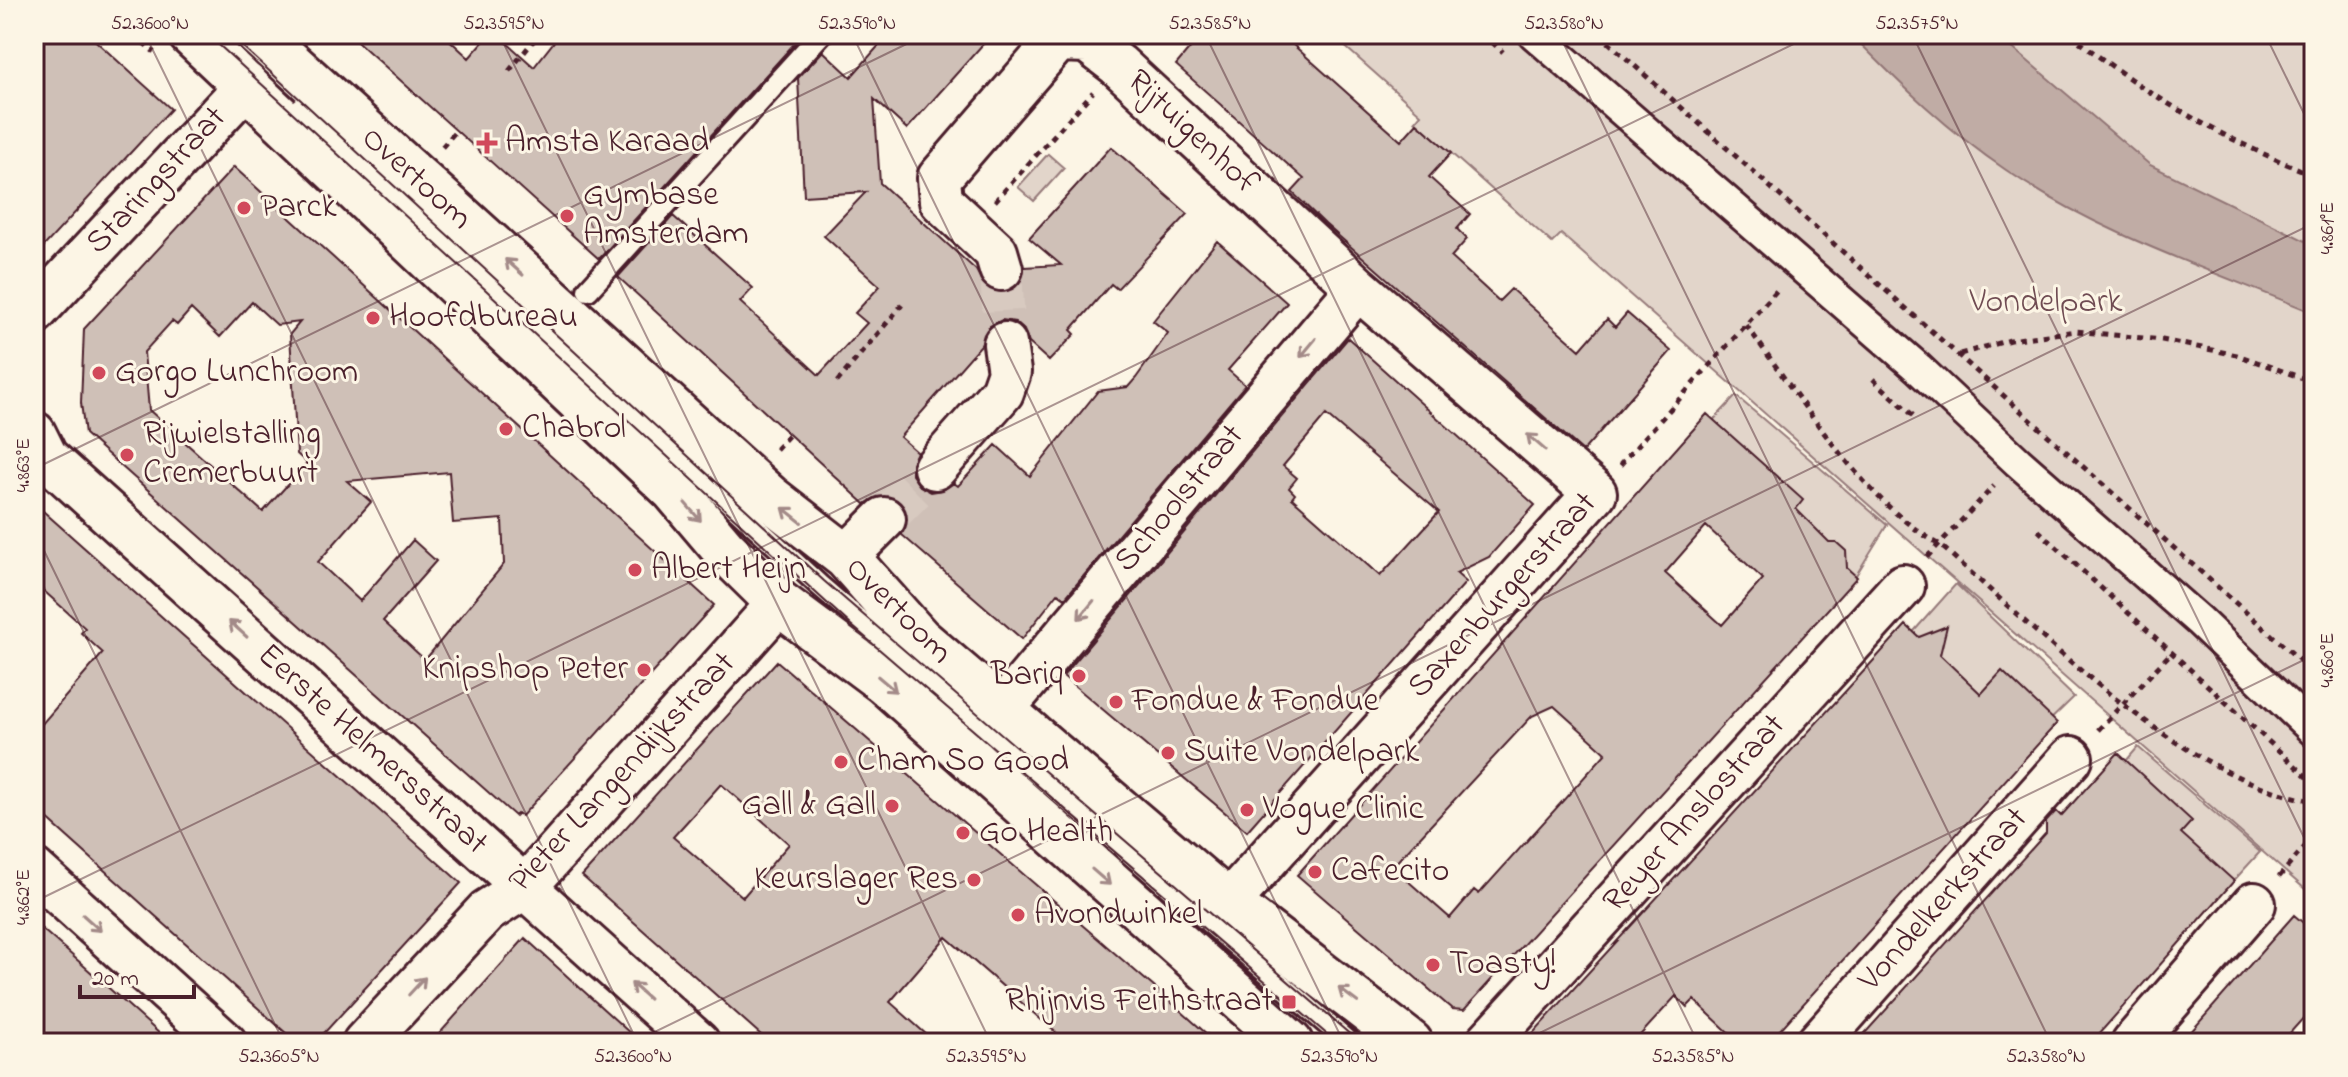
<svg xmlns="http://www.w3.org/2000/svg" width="2348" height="1077" font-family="'Indie Flower',sans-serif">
  <rect width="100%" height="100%" fill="#fcf5e5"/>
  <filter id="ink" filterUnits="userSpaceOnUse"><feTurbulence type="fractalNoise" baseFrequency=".0125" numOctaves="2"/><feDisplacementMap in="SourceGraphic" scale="16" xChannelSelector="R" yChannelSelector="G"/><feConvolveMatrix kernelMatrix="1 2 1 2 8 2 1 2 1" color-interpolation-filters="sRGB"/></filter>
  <g filter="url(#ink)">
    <path fill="#e2d5ca" stroke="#967a7a" stroke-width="2" d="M1331 34H2314V897L1561 234 1552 243 1415 121 1421 114Z
      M1048 154 1064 168 1034 201 1018 187Z
      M1736 396 1887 525 1850 585 1783 524 1705 429Z
      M1956 584 2074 697 2040 730 1980 705 1906 640Z
      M2138 747 2260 852 2228 887 2120 768Z"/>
    <path fill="#c0aca5" stroke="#917474" stroke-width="2" d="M1851 34H1996L2150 165 2314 245V313C2211 270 2099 234 2006 170 1948 131 1899 83 1851 34Z"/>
    <path fill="#cfc0b7" stroke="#4a1f2b" stroke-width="2" fill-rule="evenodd" d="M34 34H88L171 109 34 257Z
      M349 34H443L469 58 490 34H497L534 67 560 34H803L599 259Z
      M889 34H992L907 129 874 99 880 183 976 270 985 287 995 292H1007L1019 285 1024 267 1061 265 1029 238 1111 147 1188 214 1117 289 1111 284 1071 330 1075 334 1049 361 1029 343 1024 330 1015 322 1002 320 990 326 981 345 900 437 917 452 912 463V475L920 486 931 492 943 490 954 483 958 486 996 445 1030 476 1098 391 1128 387 1136 378 1168 333 1153 321 1217 241 1287 303 1228 370 1245 385 1065 598 1058 593 1022 639 902 535 907 514 900 502 891 496H879L865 504 618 277 673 216 753 288 740 302 819 375 867 323 855 313 880 286 824 236 866 192 804 196 798 78 823 51 851 77Z
      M1202 34H1281L1401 141 1417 123 1451 153 1429 177 1470 214 1457 229 1467 239 1451 257 1499 301 1511 289 1580 350 1607 319 1615 327 1627 313 1671 351 1583 451 1325 224 1292 192 1304 179 1176 65Z
      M234 167 714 605 522 816 518 813 515 816 85 434 81 403 84 329ZM252 302 277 325 300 322 290 334 297 454 307 463 263 512 149 410 144 352 172 321 177 325 191 309 220 337ZM449 472 453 523 502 519 504 564 425 660 383 621 436 561 413 540 360 601 318 562 371 502 347 481Z
      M1348 338 1535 505 1489 557 1456 573 1466 582 1247 831 1063 676ZM1326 415 1439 512 1380 576 1292 498 1295 494 1289 488 1297 478 1283 466Z
      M1707 414 1803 500 1796 509 1829 542H1836L1846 551 1847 568 1857 577 1464 1010 1452 1009 1297 875ZM1706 526 1763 579 1722 625 1665 573ZM1554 706 1606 753 1479 894 1474 890 1450 918 1392 867 1532 716Z
      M34 503 461 883 315 1043H297L34 807V733L103 653 81 633 85 628 34 582Z
      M1906 625 1919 637 1947 626 1940 655 1981 694 2002 671 2057 723 1768 1043H1740L1694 1000 1687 1007 1676 996 1633 1043H1524Z
      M777 661 1155 988 1217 1043H1068L946 937 890 1002 936 1043H770L582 876ZM721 784 789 844 743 897 673 837Z
      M2118 753 2192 821 2181 833 2234 881 2091 1043H1856L2046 833V822L2056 811 2061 816Z
      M2294 915 2314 932V1006L2281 1043H2181Z
      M34 922 83 965 170 1043H47L34 1031Z
      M525 938 610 1015 641 1043H431Z"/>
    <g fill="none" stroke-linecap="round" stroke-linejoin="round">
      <path stroke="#d8cac0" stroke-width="42" stroke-dasharray="42 21" stroke-linecap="butt" d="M1001 269 1005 344
        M884 519 935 468"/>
      <g stroke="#4a1f2b" stroke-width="26">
        <path id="service" d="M301 108 820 586 1349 1043
          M588 290 821 34"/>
      </g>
      <g stroke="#4a1f2b" stroke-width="36">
        <path id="pedestrian" d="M1534 34 1918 368 2018 462 2199 621 2314 731"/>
      </g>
      <g stroke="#4a1f2b" stroke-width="48">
        <path id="minor" d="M1001 269 996 252 941 201 939 178 1058 40 1087 41 1118 65 1358 288 1595 493 1228 903
          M34 313 247 85
          M34 433 46 457 698 1043
          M935 468 1002 392 1009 372 1005 344
          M846 557 884 519
          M1002 710 1358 288
          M34 870 225 1043
          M364 1043 487 911 525 887 779 603
          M1487 1043 1903 586
          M1818 1043 2071 758
          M2133 1043 2254 904"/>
      </g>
      <g stroke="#4a1f2b" stroke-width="50">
        <path id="secondary" d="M191 34 674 490 724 549 779 603 885 682 1290 1043
          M258 34 770 498 846 557 919 639 1228 903 1410 1043"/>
      </g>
      <path stroke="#4a1f2b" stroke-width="5" stroke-dasharray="6 6" stroke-linecap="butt" d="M134 34 154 52
        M1483 34 1503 52
        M1599 34 2314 673
        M2070 34C2145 95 2224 140 2314 175
        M509 71 539 34
        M442 147 456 131
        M995 201 1093 92
        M1746 325C1797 393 1864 504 1939 544 2040 632 2179 779 2314 801
        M1960 354 2010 340 2076 331 2162 340 2237 355 2314 382
        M1873 379 1916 418
        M837 382 902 305
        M776 449 789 435
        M1620 465 1779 288
        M2038 530 2314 783
        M1927 557 1994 486
        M2098 730 2171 653
        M2279 877 2314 836"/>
      <use href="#service" stroke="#fcf5e5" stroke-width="20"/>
      <use href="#pedestrian" stroke="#fcf5e5" stroke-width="30"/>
      <use href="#minor" stroke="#fcf5e5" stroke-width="42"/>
      <use href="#secondary" stroke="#fcf5e5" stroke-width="44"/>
      <path stroke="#4a1f2b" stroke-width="2" d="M207 34 851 625 1337 1043
        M229 34 824 581 1360 1043"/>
    </g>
    <defs><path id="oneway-shaft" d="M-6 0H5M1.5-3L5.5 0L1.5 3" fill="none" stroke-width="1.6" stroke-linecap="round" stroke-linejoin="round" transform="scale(2)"/></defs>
    <g stroke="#a38a88">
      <use href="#oneway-shaft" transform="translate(514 267) rotate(-138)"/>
      <use href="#oneway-shaft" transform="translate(1308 348) rotate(130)"/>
      <use href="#oneway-shaft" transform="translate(1536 442) rotate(-139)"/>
      <use href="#oneway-shaft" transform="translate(693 512) rotate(49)"/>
      <use href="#oneway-shaft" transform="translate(792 515) rotate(-142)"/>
      <use href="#oneway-shaft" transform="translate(1086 610) rotate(130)"/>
      <use href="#oneway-shaft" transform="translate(238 629) rotate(-138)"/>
      <use href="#oneway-shaft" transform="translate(887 684) rotate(40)"/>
      <use href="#oneway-shaft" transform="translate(1101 877) rotate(41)"/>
      <use href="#oneway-shaft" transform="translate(92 923) rotate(42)"/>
      <use href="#oneway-shaft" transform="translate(417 986) rotate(-47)"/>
      <use href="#oneway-shaft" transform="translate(640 991) rotate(-138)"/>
      <use href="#oneway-shaft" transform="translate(1348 995) rotate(-143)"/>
    </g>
  </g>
  <path fill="none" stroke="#4a1f2b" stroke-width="2" stroke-opacity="0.45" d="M145 34 638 1043M499 34 991 1043M852 34 1344 1043M1205 34 1698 1043M1559 34 2051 1043M1912 34 2314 858M2265 34 2314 134M34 37 40 34M34 469 927 34M34 530 284 1043M34 902 1814 34M632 1043 2314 223M1519 1043 2314 655"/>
  <g fill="#d1495b" stroke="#fcf5e5" stroke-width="3">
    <path d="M483 131h8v8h8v8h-8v8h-8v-8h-8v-8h8z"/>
    <circle cx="244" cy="208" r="8"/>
    <circle cx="567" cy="216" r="8"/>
    <circle cx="373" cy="318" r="8"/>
    <circle cx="99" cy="373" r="8"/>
    <circle cx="506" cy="429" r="8"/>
    <circle cx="127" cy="455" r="8"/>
    <circle cx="635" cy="570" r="8"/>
    <circle cx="644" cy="670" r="8"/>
    <circle cx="1079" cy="676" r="8"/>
    <circle cx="1116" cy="702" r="8"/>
    <circle cx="1168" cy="753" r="8"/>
    <circle cx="841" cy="762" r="8"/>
    <circle cx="892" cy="806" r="8"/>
    <circle cx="1247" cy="810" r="8"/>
    <circle cx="963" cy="833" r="8"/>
    <circle cx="1315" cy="872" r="8"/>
    <circle cx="974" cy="880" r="8"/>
    <circle cx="1018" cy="915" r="8"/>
    <circle cx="1433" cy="965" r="8"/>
    <rect x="1281" y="994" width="16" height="16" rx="4"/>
  </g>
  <g text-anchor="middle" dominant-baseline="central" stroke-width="6" stroke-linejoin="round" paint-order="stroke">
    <g font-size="34" fill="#4a1f2b" stroke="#fcf5e5">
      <text transform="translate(1192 133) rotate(43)">Rijtuigenhof</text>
      <text transform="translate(416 179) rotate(42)">Overtoom</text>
      <text transform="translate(157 181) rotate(-47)">Staringstraat</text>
      <text transform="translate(1180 499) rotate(-50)">Schoolstraat</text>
      <text transform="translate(1503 596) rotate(-48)">Saxenburgerstraat</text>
      <text transform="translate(898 611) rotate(45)">Overtoom</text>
      <text transform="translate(372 750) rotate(42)">Eerste Helmersstraat</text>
      <text transform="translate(623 773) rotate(-47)">Pieter Langendijkstraat</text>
      <text transform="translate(1695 814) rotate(-48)">Reyer Anslostraat</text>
      <text transform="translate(1944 900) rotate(-48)">Vondelkerkstraat</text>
    </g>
    <g font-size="34" fill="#4a1f2b" stroke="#fcf5e5" text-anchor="start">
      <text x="505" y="143">Amsta Karaad</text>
      <text x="583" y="196">Gymbase<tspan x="583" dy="39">Amsterdam</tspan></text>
      <text x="260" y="208">Parck</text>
      <text x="389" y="318">Hoofdbureau</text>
      <text x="115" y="373">Gorgo Lunchroom</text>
      <text x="522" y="429">Chabrol</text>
      <text x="143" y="435">Rijwielstalling<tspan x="143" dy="39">Cremerbuurt</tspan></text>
      <text x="651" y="570">Albert Heijn</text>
      <text x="628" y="670" text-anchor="end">Knipshop Peter</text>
      <text x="1063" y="676" text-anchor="end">Bariq</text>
      <text x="1132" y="702">Fondue &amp; Fondue</text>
      <text x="1184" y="753">Suite Vondelpark</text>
      <text x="857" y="762">Cham So Good</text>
      <text x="876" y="806" text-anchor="end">Gall &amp; Gall</text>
      <text x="1263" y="810">Vogue Clinic</text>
      <text x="979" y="833">Go Health</text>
      <text x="1331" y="872">Cafecito</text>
      <text x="958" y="880" text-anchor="end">Keurslager Res</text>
      <text x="1034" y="915">Avondwinkel</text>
      <text x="1449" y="965">Toasty!</text>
      <text x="1273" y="1002" text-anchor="end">Rhijnvis Feithstraat</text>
    </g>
    <g font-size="34" fill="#704c53" stroke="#fcf5e5">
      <text x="2046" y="303">Vondelpark</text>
    </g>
  </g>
  <rect width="2348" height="1077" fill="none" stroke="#fcf5e5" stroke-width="88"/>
  <path d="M80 985v12h114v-12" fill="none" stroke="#4a1f2b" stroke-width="4"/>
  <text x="92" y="985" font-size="24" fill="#4a1f2b" stroke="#fcf5e5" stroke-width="6" paint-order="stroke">20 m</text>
  <rect x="44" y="44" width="2260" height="989" fill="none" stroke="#4a1f2b" stroke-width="3"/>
  <g font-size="20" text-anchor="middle" fill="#4a1f2b">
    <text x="150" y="29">52.3600°N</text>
    <text x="504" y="29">52.3595°N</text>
    <text x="857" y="29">52.3590°N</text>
    <text x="1210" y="29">52.3585°N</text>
    <text x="1564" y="29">52.3580°N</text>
    <text x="1917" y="29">52.3575°N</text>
    <text transform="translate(2326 228) rotate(-90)" y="7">4.861°E</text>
    <text transform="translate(22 465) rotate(-90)" y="7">4.863°E</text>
    <text transform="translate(2326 660) rotate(-90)" y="7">4.860°E</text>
    <text transform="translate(22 897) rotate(-90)" y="7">4.862°E</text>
    <text x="279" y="1062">52.3605°N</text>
    <text x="633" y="1062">52.3600°N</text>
    <text x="986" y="1062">52.3595°N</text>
    <text x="1339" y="1062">52.3590°N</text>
    <text x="1693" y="1062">52.3585°N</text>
    <text x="2046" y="1062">52.3580°N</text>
  </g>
</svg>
